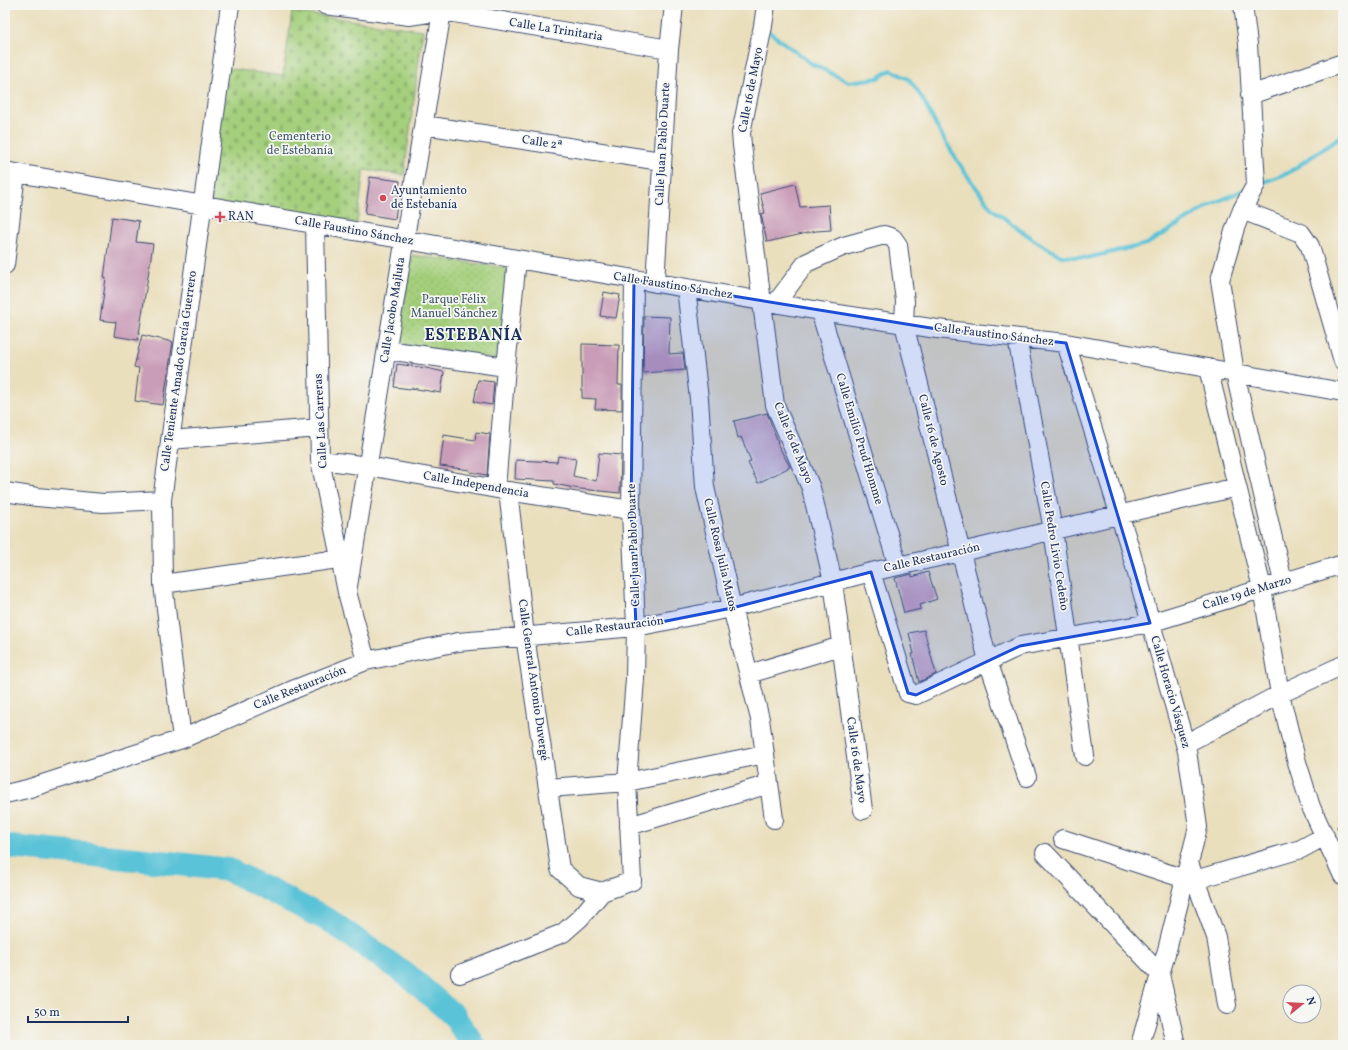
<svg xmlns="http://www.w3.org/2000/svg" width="1348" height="1050" font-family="Vollkorn,serif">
  <defs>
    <pattern id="cemetery-stones" width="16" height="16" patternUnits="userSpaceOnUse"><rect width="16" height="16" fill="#a4cf7c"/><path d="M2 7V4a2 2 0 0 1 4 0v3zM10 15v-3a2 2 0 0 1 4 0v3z" fill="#8db26e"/></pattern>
    <pattern id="park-dots" width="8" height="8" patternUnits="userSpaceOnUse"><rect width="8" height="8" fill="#a4cf7c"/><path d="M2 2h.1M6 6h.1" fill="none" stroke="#8db26e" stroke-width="1.8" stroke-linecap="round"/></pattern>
  </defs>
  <rect width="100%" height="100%" fill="#f6f6f2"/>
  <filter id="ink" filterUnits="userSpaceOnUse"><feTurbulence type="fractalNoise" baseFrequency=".025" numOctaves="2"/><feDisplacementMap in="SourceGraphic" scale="8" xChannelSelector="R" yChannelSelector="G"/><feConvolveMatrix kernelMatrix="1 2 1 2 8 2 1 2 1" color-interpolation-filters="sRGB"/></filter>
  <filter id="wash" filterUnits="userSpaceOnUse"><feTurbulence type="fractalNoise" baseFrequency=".012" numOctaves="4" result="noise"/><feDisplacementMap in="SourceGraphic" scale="16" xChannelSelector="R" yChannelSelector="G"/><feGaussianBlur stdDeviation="0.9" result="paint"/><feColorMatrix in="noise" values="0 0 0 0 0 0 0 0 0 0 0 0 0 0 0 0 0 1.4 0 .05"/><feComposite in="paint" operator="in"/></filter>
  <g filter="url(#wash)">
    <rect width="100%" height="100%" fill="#eadfbd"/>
    <path fill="url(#cemetery-stones)" stroke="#607f6d" d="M292 12 423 30 404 175 364 170 357 223 207 202 225 68 283 76Z"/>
    <path fill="url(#park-dots)" stroke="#607f6d" d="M412 255 508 268 499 360 398 344Z"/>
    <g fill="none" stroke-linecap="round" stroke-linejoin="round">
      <path stroke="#5ac3d7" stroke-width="4" d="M768 31 812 64 849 82 878 78 891 70 910 80 922 98 939 131 964 171 992 209 1034 240 1061 256 1087 258 1147 244 1212 204 1246 189
        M1261 183 1288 173 1343 135"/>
      <path stroke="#5ac3d7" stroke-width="24" d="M5 846 20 848 136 859 229 870 330 921 411 978 453 1015 474 1045"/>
    </g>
    <g id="blocks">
      <path fill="#c99db8" d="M370 177 400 181 395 219 365 214Z
        M795 184 800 207 829 205 831 230 816 231 767 242 761 214 765 213 760 193Z
        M112 217 139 221 136 242 153 244 138 340 114 336 116 322 100 320 106 278H104Z
        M604 292 620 295 616 318 600 316Z
        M644 316 670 317 669 354 683 353 685 370 643 373Z
        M142 335 173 342 163 405 135 401 139 368 134 367Z
        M582 344 619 345 618 385H622V410L595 409 596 399 582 398Z
        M397 364 426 368 444 372 441 393 411 388V389L394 387Z
        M478 380 494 382 492 405 474 402Z
        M767 413 778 442 777 443 790 467 758 483 748 463 751 461 741 437 738 438 734 421Z
        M476 432 490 434 487 475 470 472V470L440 466 444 435 475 440Z
        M599 453 621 455 620 493 580 489 554 484V481L515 479 516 460 557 462 558 456 576 459 573 476 596 481Z
        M928 572 937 599 920 605 921 609 904 613 895 578 912 574V577Z
        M924 630 936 674 919 682 912 654H914L909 633Z"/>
    </g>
  </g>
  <g filter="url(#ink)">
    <use href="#blocks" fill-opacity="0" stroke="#3a496c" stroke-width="1"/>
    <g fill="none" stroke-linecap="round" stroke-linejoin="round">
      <g stroke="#3a496c" stroke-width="20">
        <path id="minor" d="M325 5 409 16 442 11 669 49
          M766 5 763 26 741 133 742 145 775 405 811 488 833 582 863 810
          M1243 5 1248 44 1256 184 1242 210 1235 228 1220 280 1235 373 1283 582
          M1250 95 1343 63
          M424 125 661 161
          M5 171 820 311 937 329 1066 343 1343 392
          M1242 210 1301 233 1310 246 1343 361
          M315 225 320 460 347 592 366 661
          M5 265 16 173
          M655 283 669 49 674 5
          M686 288 699 399 705 487 732 608 760 719 774 819
          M776 303 806 263 844 246 884 235 893 238 898 245 905 301 904 324 988 661 1027 777
          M820 311 898 566
          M1017 338 1053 530 1085 756
          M1066 343 1128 542 1187 751 1198 827 1167 950 1140 1045
          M387 350 506 367
          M1208 368 1262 588 1280 694 1296 759 1311 807 1343 876
          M170 440 319 428
          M320 460 368 466 508 491 631 510
          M496 488 506 367 517 259
          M508 491 525 636 560 869 579 886 602 892 632 881 627 782 635 679 636 627 631 510 634 280
          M5 492 37 497 103 503 162 500
          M871 572 908 693 916 695 1020 646 1150 623 1343 564
          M163 584 352 557
          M347 592 443 5
          M749 674 841 646
          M182 739 163 584 162 500 230 5
          M1185 744 1280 694 1343 665
          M549 788 627 782 765 754
          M5 794 27 789 182 739 295 689 366 661 458 642 636 627 732 608 871 572 961 552 1237 487
          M629 826 769 784
          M1063 839 1185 879
          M1045 853 1160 974 1176 1045
          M1189 863 1216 937 1227 1005
          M1195 880 1301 849 1325 836
          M460 974 563 933 580 918 602 892"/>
      </g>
      <path stroke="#3a496c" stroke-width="2.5" stroke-dasharray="3 3" stroke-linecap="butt" d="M1337 828 1343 823"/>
      <use href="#minor" stroke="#fff" stroke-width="18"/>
    </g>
  </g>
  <path fill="#1d4ed8" fill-opacity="0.2" stroke="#1d4ed8" stroke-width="3" stroke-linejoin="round" d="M634 280 937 329 1066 343 1150 623 1020 646 916 695 908 693 871 572 732 608 636 627 631 510Z"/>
  <g fill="#d1495b" stroke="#f6f6f2" stroke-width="1.5">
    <circle cx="383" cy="198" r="4"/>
    <path d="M218 211h4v4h4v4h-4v4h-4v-4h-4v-4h4z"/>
  </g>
  <g text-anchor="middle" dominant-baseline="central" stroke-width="3.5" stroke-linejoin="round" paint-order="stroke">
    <g font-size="12" fill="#1b2f5e" stroke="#f6f6f2">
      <text transform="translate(556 30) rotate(9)">Calle La Trinitaria</text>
      <text transform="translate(751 90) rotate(-79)">Calle 16 de Mayo</text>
      <text transform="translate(542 143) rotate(9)">Calle 2ª</text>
      <text transform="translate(663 144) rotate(-87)">Calle Juan Pablo Duarte</text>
      <text transform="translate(354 231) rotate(10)">Calle Faustino Sánchez</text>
      <text transform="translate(673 286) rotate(9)">Calle Faustino Sánchez</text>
      <text transform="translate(393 310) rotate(-81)">Calle Jacobo Majluta</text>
      <text transform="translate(994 335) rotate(7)">Calle Faustino Sánchez</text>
      <text transform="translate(179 371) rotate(-82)">Calle Teniente Amado García Guerrero</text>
      <text transform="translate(321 421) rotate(-93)">Calle Las Carreras</text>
      <text transform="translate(859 439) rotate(73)">Calle Emilio Prud'Homme</text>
      <text transform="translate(933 440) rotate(76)">Calle 16 de Agosto</text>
      <text transform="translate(793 443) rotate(68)">Calle 16 de Mayo</text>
      <text transform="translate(476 485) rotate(10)">Calle Independencia</text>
      <text transform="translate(634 545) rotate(-92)">Calle Juan Pablo Duarte</text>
      <text transform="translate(1054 546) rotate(81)">Calle Pedro Livio Cedeño</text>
      <text transform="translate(720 555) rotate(77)">Calle Rosa Julia Matos</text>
      <text transform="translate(932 558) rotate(-13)">Calle Restauración</text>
      <text transform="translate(1247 593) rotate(-17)">Calle 19 de Marzo</text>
      <text transform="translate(615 627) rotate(-7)">Calle Restauración</text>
      <text transform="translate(533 680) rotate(82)">Calle General Antonio Duvergé</text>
      <text transform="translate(300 688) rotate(-22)">Calle Restauración</text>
      <text transform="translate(1170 692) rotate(74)">Calle Horacio Vásquez</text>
      <text transform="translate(856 760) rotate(82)">Calle 16 de Mayo</text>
    </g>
    <g font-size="12" fill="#3d5766" stroke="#f6f6f2">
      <text x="300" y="137">Cementerio<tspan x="300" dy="14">de Estebanía</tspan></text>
      <text x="454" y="300">Parque Félix<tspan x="454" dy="14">Manuel Sánchez</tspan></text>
    </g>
    <g font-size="12" fill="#1b2f5e" stroke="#f6f6f2" text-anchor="start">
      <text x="391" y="191">Ayuntamiento<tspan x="391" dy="14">de Estebanía</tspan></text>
      <text x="228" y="217">RAN</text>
    </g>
    <g font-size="16" font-weight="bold" letter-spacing="1" fill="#1b2f5e" stroke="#f6f6f2">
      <text x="474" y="336">ESTEBANÍA</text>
    </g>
  </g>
  <rect width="1348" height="1050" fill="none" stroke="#f6f6f2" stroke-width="20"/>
  <g transform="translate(1302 1004) rotate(72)"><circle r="19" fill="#f6f6f2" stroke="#9ea6b7"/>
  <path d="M0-3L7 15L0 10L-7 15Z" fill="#d1495b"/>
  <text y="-6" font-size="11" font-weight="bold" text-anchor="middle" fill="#1b2f5e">N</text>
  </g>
  <path d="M28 1016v6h100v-6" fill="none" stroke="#1b2f5e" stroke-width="2"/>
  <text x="34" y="1016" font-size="12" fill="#1b2f5e" stroke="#f6f6f2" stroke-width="3" paint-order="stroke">50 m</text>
</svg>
